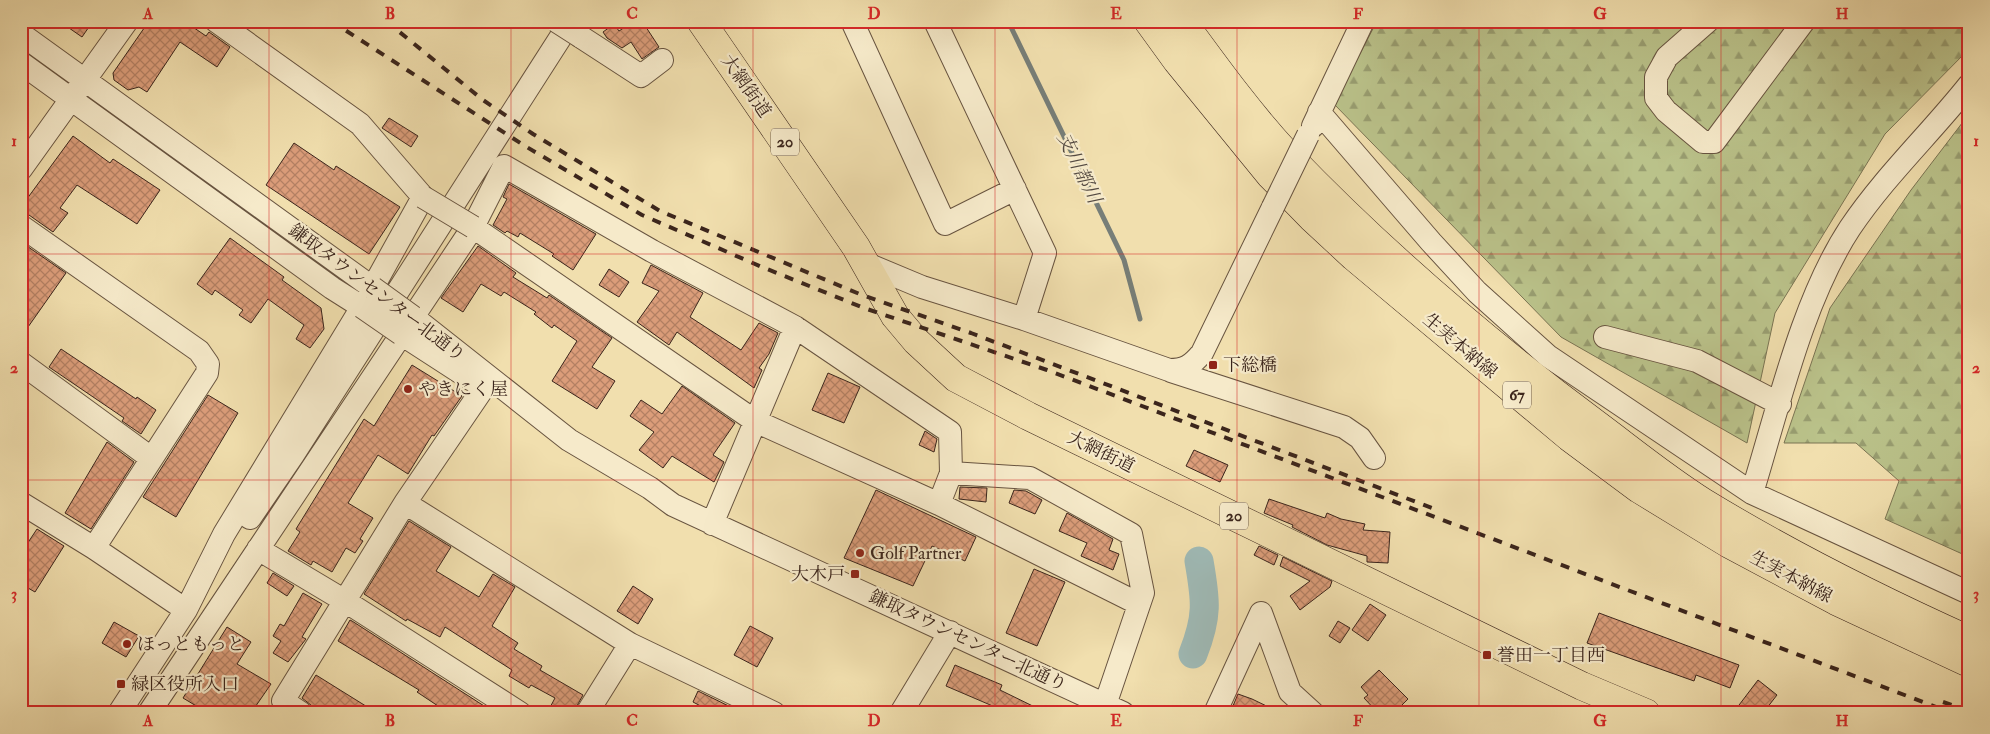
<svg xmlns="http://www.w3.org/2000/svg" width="1990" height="734" font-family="'IM FELL Double Pica','Noto Serif JP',serif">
  <defs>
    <pattern id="forest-firs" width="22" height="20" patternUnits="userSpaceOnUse" patternTransform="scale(1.25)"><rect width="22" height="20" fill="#bac28a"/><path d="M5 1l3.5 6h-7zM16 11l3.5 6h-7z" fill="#989d70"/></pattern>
    <pattern id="building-cross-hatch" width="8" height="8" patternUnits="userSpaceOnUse" patternTransform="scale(1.25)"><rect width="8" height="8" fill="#db9d7a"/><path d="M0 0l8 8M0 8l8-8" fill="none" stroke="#b38063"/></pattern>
  </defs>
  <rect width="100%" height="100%" fill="#f1dfae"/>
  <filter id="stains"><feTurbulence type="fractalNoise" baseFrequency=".004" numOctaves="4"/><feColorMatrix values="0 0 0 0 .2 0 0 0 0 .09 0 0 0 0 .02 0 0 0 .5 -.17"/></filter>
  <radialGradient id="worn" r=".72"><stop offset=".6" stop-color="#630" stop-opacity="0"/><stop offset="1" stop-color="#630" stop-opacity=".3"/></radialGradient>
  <path fill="url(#forest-firs)" stroke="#7a7453" d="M1377 21H1969V49L1885 134 1775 313 1747 443 1561 337 1334 104Z
    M1969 114V557L1885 519 1899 481 1856 443H1784L1830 308 1911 190Z"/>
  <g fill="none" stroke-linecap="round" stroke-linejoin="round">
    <path stroke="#777e78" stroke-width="5" d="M1008 21 1124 260 1140 319"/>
    <path stroke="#9fbab6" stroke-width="29" d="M1193 654C1208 616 1206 601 1199 561"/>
  </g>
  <path fill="url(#building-cross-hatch)" stroke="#3b251c" d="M59 21H93L82 37Z
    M149 21H184L206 36 209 32 230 47 217 67 180 42 147 92 139 87 128 90 114 80 113 73Z
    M634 21H642L659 47 642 59 631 42 622 48 607 38 603 32 614 24 619 31Z
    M389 118 418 136 411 147 382 128Z
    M73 136 110 163 113 159 160 190 137 224 77 185 60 208 68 213 53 232 29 215 21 213V207Z
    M294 143 334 170 336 166 400 207 369 254 266 185Z
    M509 184 596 234 573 270 552 256 554 254 520 233 518 237 507 231 505 233 493 225 507 199 503 197Z
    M230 238 284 277 282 280 321 308 324 329 310 348 296 339 304 325 268 299 251 323 239 315 243 310 215 290 212 295 197 284Z
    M21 242 66 273 21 337Z
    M478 246 516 273 513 277 547 298 549 295 612 338 592 367 615 381 597 409 552 381 577 341 554 325 552 328 534 314 536 312 504 292 501 296 481 284 463 312 441 298Z
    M651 265 703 293 690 317 741 350 759 323 778 333 769 354 759 368 762 370 754 388 677 332 669 345 637 322 659 291 642 283Z
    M609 269 629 282 619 297 599 285Z
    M61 349 136 399 137 397 156 410 141 434 122 421 124 418 49 367Z
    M412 365 462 396 434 436 432 435 408 474 378 455 348 503 373 518 360 539 363 541 355 553 346 548 332 572 313 561 311 565 288 551 300 532 296 529 364 419 374 426Z
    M828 373 860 387 844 423 812 410Z
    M682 386 735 423 713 455 724 462 714 482 672 456 663 468 639 450 654 432 630 416 641 400 662 414Z
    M208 395 238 413 176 517 143 497Z
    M925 431 937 439 934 452 919 445Z
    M107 442 134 462 91 529 65 513Z
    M1194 450 1228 465 1220 482 1186 466Z
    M960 487 987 488 986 502 959 499Z
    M876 490 976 537 965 561 932 546 913 586 844 558Z
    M1014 490 1026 491 1042 500 1035 514 1009 503Z
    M1269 499 1325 518 1327 513 1341 519 1365 524 1363 530 1390 532 1388 563 1367 562V556L1327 545 1292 527 1293 525 1264 513Z
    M1067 513 1113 539 1109 550 1119 554 1113 570 1081 556 1087 543 1059 531Z
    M409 521 451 547 436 571 479 597 493 574 515 587 492 626 518 643 514 649 542 666 540 670 583 695 573 713H547L555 698 531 685 529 688 509 676 512 670 445 627 440 637 407 619 406 621 364 594Z
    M37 529 64 546 35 592 21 584V553Z
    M1259 546 1278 555 1274 565 1254 555Z
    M1283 557 1332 581 1330 587 1300 610 1290 596 1310 581 1280 566Z
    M1034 569 1065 582 1037 646 1006 633Z
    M273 573 294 586 287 596 267 583Z
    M633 586 653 599 638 624 617 611Z
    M303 593 322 604 302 637 306 639 288 662 273 653 281 641 273 636 280 624 284 626Z
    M1370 604 1386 615 1368 641 1352 630Z
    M1599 613 1739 665 1730 688 1696 675 1694 681 1587 643Z
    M350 620 352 621 495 713H444L437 708 438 706 417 692 419 690 338 641Z
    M1338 621 1350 628 1340 643 1329 636Z
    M114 622 139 636 126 657 102 643Z
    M750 626 773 638 757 667 734 655Z
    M227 627 251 642 237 664 271 684 251 713H208L183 698Z
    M955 665 1002 685 1000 690 1047 713H1009L946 686Z
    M1379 670 1408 699 1394 713H1378L1364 698 1368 695 1361 687Z
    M316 675 377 713H321L302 698Z
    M1758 680 1777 695 1763 713H1733Z
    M698 691 743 713H714L693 702Z
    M1238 694 1252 699 1281 713H1230Z"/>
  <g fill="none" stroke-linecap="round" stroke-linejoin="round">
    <g stroke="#685440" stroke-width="24">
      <path id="minor" d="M852 21 945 224 1015 189
        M935 21 1045 253 1024 319
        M1708 21 1667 57 1656 77V98L1666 111 1703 142H1714L1804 21
        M21 34 373 288
        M581 37 641 76 662 60
        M21 63 332 288 362 307
        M1319 112 1431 242 1477 292 1548 356 1752 493 1969 593
        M1313 126 1363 21
        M21 169 127 21
        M21 226 199 351 208 364 207 373 94 548
        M473 227 755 421 939 504 1139 604
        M867 264 922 287 1024 319 1169 370C1185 370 1191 366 1202 353L1273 207
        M413 317 569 440 650 488 673 505 1123 713
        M401 334 472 380
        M1605 337 1697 361 1780 404
        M21 363 151 458
        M1171 371 1344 427 1360 438 1374 458
        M951 473 1030 478 1131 534 1143 593 1105 705
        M1752 493C1778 409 1802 301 1850 228 1885 176 1930 134 1969 85
        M21 503 94 548 186 610
        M405 503 630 644
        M250 518 293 455 571 21
        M712 524 795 327
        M258 549 345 601 520 713
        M119 713 186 610 224 534 362 307 423 197 360 124 216 21
        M149 713 473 227 504 166 652 251 795 327 950 432 951 473 939 504
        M301 713 283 701 405 503 484 387
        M587 713 630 644 774 713
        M901 713 950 632
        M1215 713 1261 613 1290 692 1313 713"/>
    </g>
    <g stroke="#3b251c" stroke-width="29">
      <path id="major" d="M701 21 856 247 895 316 916 341 956 378 1028 416 1582 686 1646 713
        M1148 21 1177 61 1270 175 1312 218 1354 257 1569 437 1639 489 1729 544 1836 601 1969 663
        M1182 21C1215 66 1248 112 1286 153 1381 252 1486 342 1596 424 1631 450 1665 478 1703 502 1788 554 1878 599 1969 640"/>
    </g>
    <use href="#minor" stroke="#f6eaca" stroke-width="22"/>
    <use href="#major" stroke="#f1dfae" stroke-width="28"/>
    <path stroke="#3b251c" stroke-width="4" stroke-dasharray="9 9" stroke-linecap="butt" d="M331 21 525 146 642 215 762 267 864 308 1047 370 1952 713
      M386 21 483 100 533 134 660 211 862 295 971 333 1440 511
      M1943 702 1969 711"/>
    <g stroke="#685440" stroke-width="24" stroke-linecap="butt">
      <path id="minor-bridge" d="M556 21 581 37
        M423 197 473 227
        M1273 207 1308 135
        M373 288 413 317
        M362 307 401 334"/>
    </g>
    <use href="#minor-bridge" stroke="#f6eaca" stroke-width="22"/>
  </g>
  <path fill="none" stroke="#d62828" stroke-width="1" stroke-opacity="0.55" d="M269 21V713M511 21V713M753 21V713M995 21V713M1237 21V713M1479 21V713M1721 21V713M21 254H1969M21 480H1969"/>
  <g fill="#8f2418" stroke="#f6eaca" stroke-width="2">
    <rect x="1208" y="360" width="10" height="10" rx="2.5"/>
    <circle cx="408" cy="389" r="5"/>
    <circle cx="860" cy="553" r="5"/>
    <rect x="850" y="569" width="10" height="10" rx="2.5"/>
    <circle cx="127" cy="644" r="5"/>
    <rect x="1482" y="650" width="10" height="10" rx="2.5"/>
    <rect x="116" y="679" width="10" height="10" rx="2.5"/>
  </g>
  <g text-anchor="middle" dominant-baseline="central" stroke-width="4.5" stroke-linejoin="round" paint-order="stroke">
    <g fill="#f6eaca" stroke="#736050" stroke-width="1">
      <rect x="771" y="128.5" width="28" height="27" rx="4"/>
      <rect x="1503" y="381.5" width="28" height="27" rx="4"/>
      <rect x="1220" y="502.5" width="28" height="27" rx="4"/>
    </g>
    <g font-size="16" font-weight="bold" fill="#3b251c">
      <text x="785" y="142">20</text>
      <text x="1517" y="395">67</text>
      <text x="1234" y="516">20</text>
    </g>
    <g font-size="18" fill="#3b251c" stroke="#f6eaca">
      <text transform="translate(746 86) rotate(55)">大網街道</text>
      <text transform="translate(377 293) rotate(37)">鎌取タウンセンター北通り</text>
      <text transform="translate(1460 346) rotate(40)">生実本納線</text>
      <text transform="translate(1101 452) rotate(26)">大網街道</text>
      <text transform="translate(1791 577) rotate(28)">生実本納線</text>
      <text transform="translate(968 641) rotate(25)">鎌取タウンセンター北通り</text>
    </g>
    <g font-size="18" fill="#3b251c" stroke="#f6eaca" text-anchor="start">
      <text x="1223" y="365">下総橋</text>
      <text x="418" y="389">やきにく屋</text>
      <text x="870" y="553">Golf Partner</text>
      <text x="845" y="574" text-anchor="end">大木戸</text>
      <text x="137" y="644">ほっともっと</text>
      <text x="1497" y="655">誉田一丁目西</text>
      <text x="131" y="684">緑区役所入口</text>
    </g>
    <g font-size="19" font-style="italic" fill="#544a42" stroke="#f6eaca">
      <text transform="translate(1079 168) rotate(64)">支川都川</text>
    </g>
  </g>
  <rect width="1990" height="734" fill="none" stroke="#f1dfae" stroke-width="55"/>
  <rect x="28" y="28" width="1934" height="678" fill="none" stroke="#d62828" stroke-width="2"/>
  <g font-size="16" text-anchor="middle" font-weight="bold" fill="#d62828">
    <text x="148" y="19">A</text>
    <text x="390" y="19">B</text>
    <text x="632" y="19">C</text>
    <text x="874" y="19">D</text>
    <text x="1116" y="19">E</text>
    <text x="1358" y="19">F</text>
    <text x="1600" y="19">G</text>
    <text x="1842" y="19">H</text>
    <text x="14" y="146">1</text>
    <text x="1976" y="146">1</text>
    <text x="14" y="373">2</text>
    <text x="1976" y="373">2</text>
    <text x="14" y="599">3</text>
    <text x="1976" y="599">3</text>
    <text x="148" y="726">A</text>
    <text x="390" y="726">B</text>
    <text x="632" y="726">C</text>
    <text x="874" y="726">D</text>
    <text x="1116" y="726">E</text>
    <text x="1358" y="726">F</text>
    <text x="1600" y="726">G</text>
    <text x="1842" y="726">H</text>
  </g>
  <rect width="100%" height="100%" filter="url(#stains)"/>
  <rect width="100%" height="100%" fill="url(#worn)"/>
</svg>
